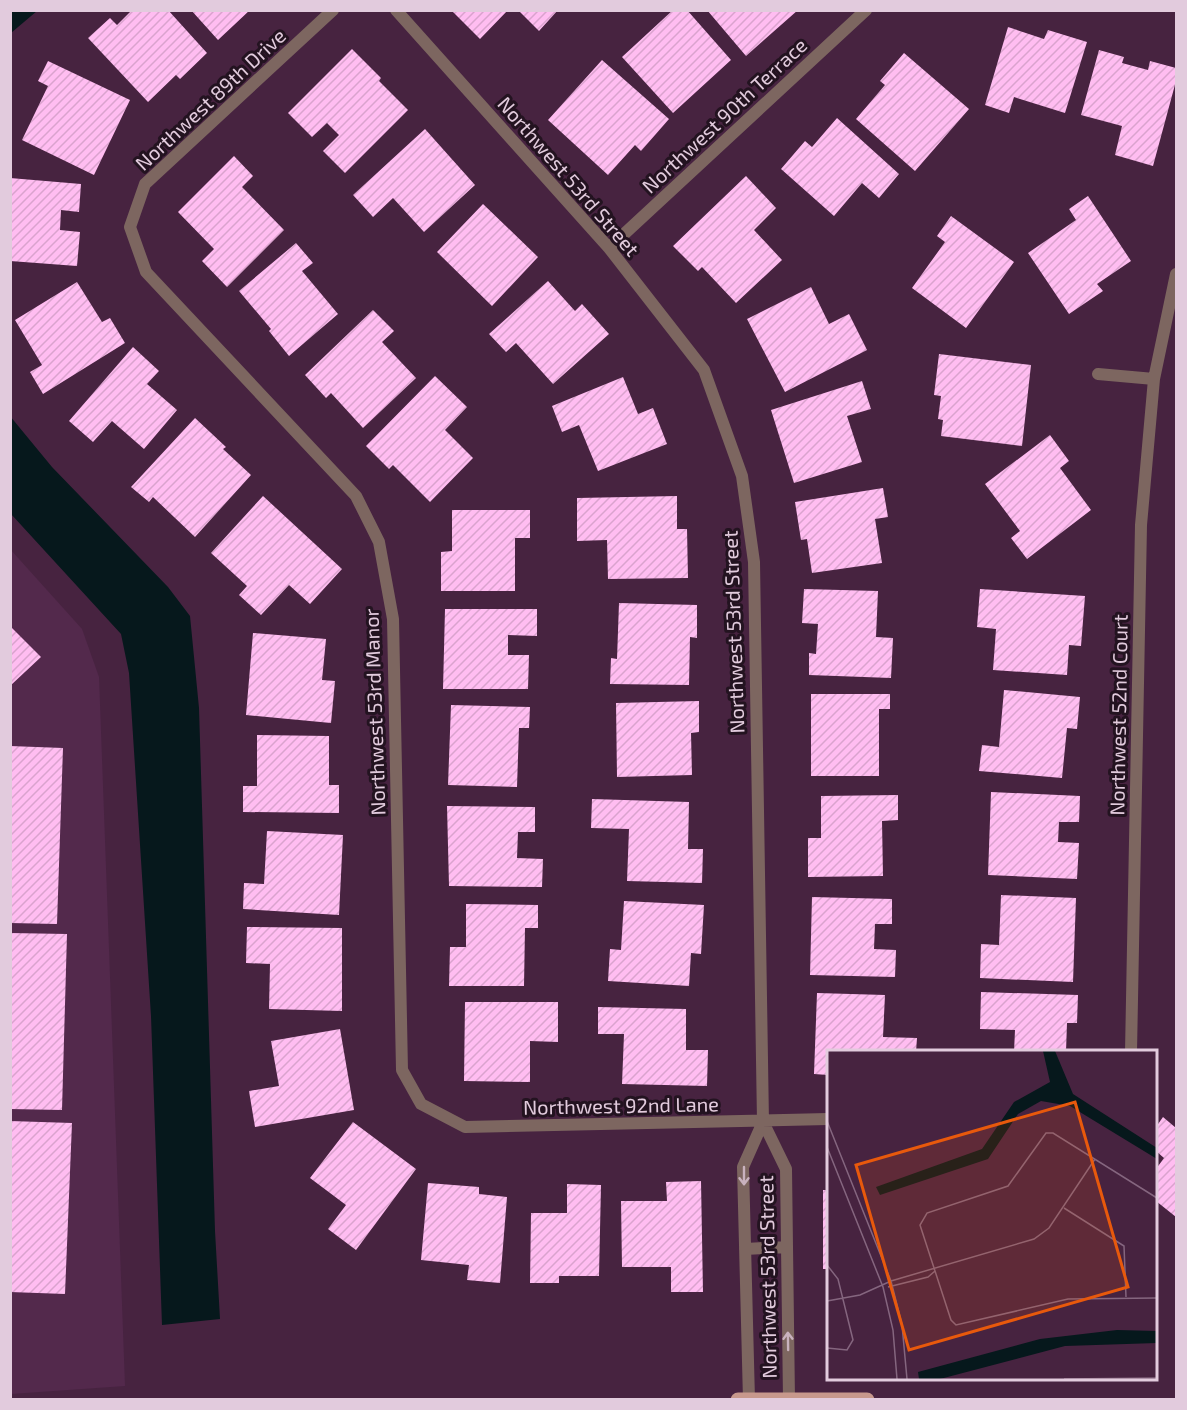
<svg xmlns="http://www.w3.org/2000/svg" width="1187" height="1410" font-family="'Exo 2',sans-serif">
  <defs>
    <pattern id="building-hatch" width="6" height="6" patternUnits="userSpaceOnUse" patternTransform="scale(1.5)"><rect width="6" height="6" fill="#ffbdf1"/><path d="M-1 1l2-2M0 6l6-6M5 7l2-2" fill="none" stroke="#daa3ce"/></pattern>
  </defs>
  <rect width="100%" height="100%" fill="#472340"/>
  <path fill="#53294c" d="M10 549 82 629 99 677 125 1386 11 1394Z"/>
  <path fill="#06181c" d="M11 10H37V11L11 33Z
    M10 416 52 467 168 587 190 616 199 708 215 1231 220 1319 162 1325 151 1016 129 673 121 634 11 514Z"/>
  <path fill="url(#building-hatch)" d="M132 10H168L207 53 180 79 176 75 148 102 88 38 110 18 117 25Z
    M191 10H250L218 40Z
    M451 10H508L480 39Z
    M518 10H558L539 31Z
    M673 10H687L731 60 673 113 622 57Z
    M707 10H798L746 56Z
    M1008 27 1044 39 1048 30 1087 42 1065 113 1014 97 1009 113 985 105Z
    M352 49 381 78 379 81 408 110 345 173 323 151 339 135 327 123 312 137 288 113Z
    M1099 50 1124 57 1122 63 1148 70 1150 61 1176 68V81L1153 166 1115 155 1122 126 1081 115Z
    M904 53 969 109 915 171 856 119 885 85 880 81Z
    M602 60 669 119 641 151 635 145 608 175 548 120Z
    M48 61 130 100 94 175 22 140 48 86 38 81Z
    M837 118 899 174 879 198 862 183 834 216 781 169 805 141 812 147Z
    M425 129 475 185 424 232 393 198 373 217 353 195Z
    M234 156 253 176 242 187 284 230 227 287 202 261 214 249 178 212Z
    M746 176 776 208 754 230 782 260 736 303 702 267 698 271 673 246Z
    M10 178 81 184 79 212 61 210 60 230 80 232 77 266 10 261Z
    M1088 196 1131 261 1097 284 1103 291 1069 314 1028 253 1076 220 1069 209Z
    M483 204 538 257 492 306 437 252Z
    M951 216 1014 262 966 328 912 288 945 242 937 236Z
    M296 243 313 263 302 271 338 314 289 356 269 331 271 329 239 291Z
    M548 281 575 311 582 304 609 334 553 384 516 343 506 352 489 334Z
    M77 282 102 322 110 318 125 343 43 394 30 372 42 365 15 320Z
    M811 287 829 324 849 314 867 350 785 392 747 319Z
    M373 310 394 331 382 342 416 378 363 428 331 393 326 398 305 375Z
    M133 347 159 371 147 384 177 410 144 449 112 421 93 442 69 421Z
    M939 354 1031 365 1022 446 941 436 943 420 938 419 941 396 934 395Z
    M435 376 467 407 445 430 473 458 430 502 393 465 389 469 366 446Z
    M623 377 638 414 653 408 667 444 598 471 579 425 562 432 552 406Z
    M862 381 871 409 847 416 862 462 794 483 771 410Z
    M195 418 226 447 223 449 251 475 195 537 153 497 149 502 131 487Z
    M1050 435 1069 461 1060 468 1091 510 1027 559 1011 538 1020 531 985 484Z
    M883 488 888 517 875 519 882 563 812 573 807 539 801 540 795 502Z
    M263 496 342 569 310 604 289 585 261 615 239 595 247 586 211 553Z
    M677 496V529H687L688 578 608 579 607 540 577 541V498Z
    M452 510H530V538H515V591H441V552L452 551Z
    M804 589 878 591 876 637 893 638 891 678 809 675V653L816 654 818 624 802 623Z
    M980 589 1085 596 1081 646 1069 645 1067 675 993 670 996 629 977 627Z
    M619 603 697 605V638L690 637 689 685 610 684 611 658 617 659Z
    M445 609H537V636L508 635V655H529L528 689H443Z
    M10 626 41 657 10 686Z
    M253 633 326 639 322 680 335 681 331 723 246 715Z
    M1004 690 1080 697 1077 729 1067 728 1062 778 979 771 982 745 999 747Z
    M811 694H890V709H879V776H811Z
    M699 701V732L691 733 692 775 617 777 616 703Z
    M451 705 530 707 529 728H519L517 787 448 785Z
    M257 735 329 736V785H339V813L243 812V786H257Z
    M10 746 63 748 57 924 10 923Z
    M991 792 1080 796 1079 822H1059L1058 842 1079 843 1077 879 988 875Z
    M898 795V820L882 821 883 876 808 877V838H821V796Z
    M592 799 689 802 688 849H703L702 883 627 881 629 829 591 828Z
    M447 806 535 807V832H518L517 858 543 859 542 887 449 886Z
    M267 831 343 835 339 915 243 909 244 883 264 884Z
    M1001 895 1076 898 1073 982 980 978 981 944 999 945Z
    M812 897 892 899V924H875L874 949 896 950 895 977 810 975Z
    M624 901 704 905 701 954 691 953 689 986 608 981 610 949 621 950Z
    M466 904 538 905V928H525L524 986H449L450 947H466Z
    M247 927 342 928V1011L269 1009 270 964 246 963Z
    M10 933 67 934 62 1110 10 1109Z
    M981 992 1078 995 1077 1023H1067L1066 1052H1014L1015 1030 980 1029Z
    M817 993 885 995 883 1037 917 1038 916 1052H828V1075L814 1074Z
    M465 1002H558V1042L530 1041V1082L464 1081Z
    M598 1007 686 1009V1050H708L707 1086 622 1084 624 1034H598Z
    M340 1029 354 1110 255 1127 249 1091 279 1086 271 1041Z
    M1163 1117 1176 1128V1217L1156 1201V1169L1164 1158 1156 1151V1127Z
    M10 1121 72 1123 65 1294 10 1292Z
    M353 1122 416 1169 356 1250 328 1229 346 1205 310 1178Z
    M701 1181 703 1292H671V1267H622L621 1201H667L666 1182Z
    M428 1183 479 1187V1194L507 1197 500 1283 467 1280 469 1265 421 1260Z
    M567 1184 601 1185 599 1276H559V1283H530L531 1213H567Z
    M823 1190H828V1269H823Z"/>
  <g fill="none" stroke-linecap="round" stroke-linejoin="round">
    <path stroke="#7d6660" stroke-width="12" d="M333 10 145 184 130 227 146 272 356 496 379 542 393 619 402 1070 421 1104 465 1127 828 1119
      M396 10 609 248 704 370 742 476 754 562 763 1122 786 1169 789 1400
      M609 248 866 10
      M1098 374 1154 379
      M1131 1052 1141 525 1154 379 1176 274
      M745 1249 787 1247
      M749 1400 743 1167 763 1122"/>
    <path stroke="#c7988c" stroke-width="15" d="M738 1400H867"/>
  </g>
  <defs><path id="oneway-shaft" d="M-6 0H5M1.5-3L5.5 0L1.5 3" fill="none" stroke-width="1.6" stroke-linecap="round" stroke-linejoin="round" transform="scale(1.5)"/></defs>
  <g stroke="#c9b2be">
    <use href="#oneway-shaft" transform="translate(744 1176) rotate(90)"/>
    <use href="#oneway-shaft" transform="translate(788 1341) rotate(-91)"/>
  </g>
  <g text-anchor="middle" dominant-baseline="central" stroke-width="6" stroke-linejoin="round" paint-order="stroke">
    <g font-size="20" fill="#e2cbdd" stroke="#231320">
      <text transform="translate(210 99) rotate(-43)">Northwest 89th Drive</text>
      <text transform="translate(724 115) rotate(-43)">Northwest 90th Terrace</text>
      <text transform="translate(569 176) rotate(49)">Northwest 53rd Street</text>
      <text transform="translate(733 632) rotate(-92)">Northwest 53rd Street</text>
      <text transform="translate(374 712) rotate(-92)">Northwest 53rd Manor</text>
      <text transform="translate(1118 715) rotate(-89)">Northwest 52nd Court</text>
      <text transform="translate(621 1105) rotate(-1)">Northwest 92nd Lane</text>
      <text transform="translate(767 1277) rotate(-91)">Northwest 53rd Street</text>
    </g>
  </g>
  <g transform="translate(827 1050)">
    <rect width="330" height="330" fill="#472340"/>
    <path d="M216 1H228L246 44 330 98V109L243 56 214 51 191 64 161 109 53 145 49 137 155 99 187 52 223 32ZM290 280 330 281V293L238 296 113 329H92L91 322 213 289Z" fill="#06181c"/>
    <path fill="none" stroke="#85667f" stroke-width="1.5" d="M0 71 64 231 75 275 80 329M0 97 56 237 66 280 70 329M330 148 226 83H219L181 136 100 163 93 175 124 270 129 275 241 249 330 248M237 158 297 196 299 247M0 215 11 229 26 290 20 300 0 298M61 237 101 227 108 221M0 251 33 245 64 231 207 189 222 178 268 109M237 329 330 328"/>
    <path fill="#e8590c" fill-opacity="0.15" stroke="#e8590c" stroke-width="3" d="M248 52 301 237 82 300 29 115Z"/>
    <rect width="330" height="330" fill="none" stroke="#e2cbdd" stroke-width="3"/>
  </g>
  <rect width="1187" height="1410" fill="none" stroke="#e2cbdd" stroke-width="24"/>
</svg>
